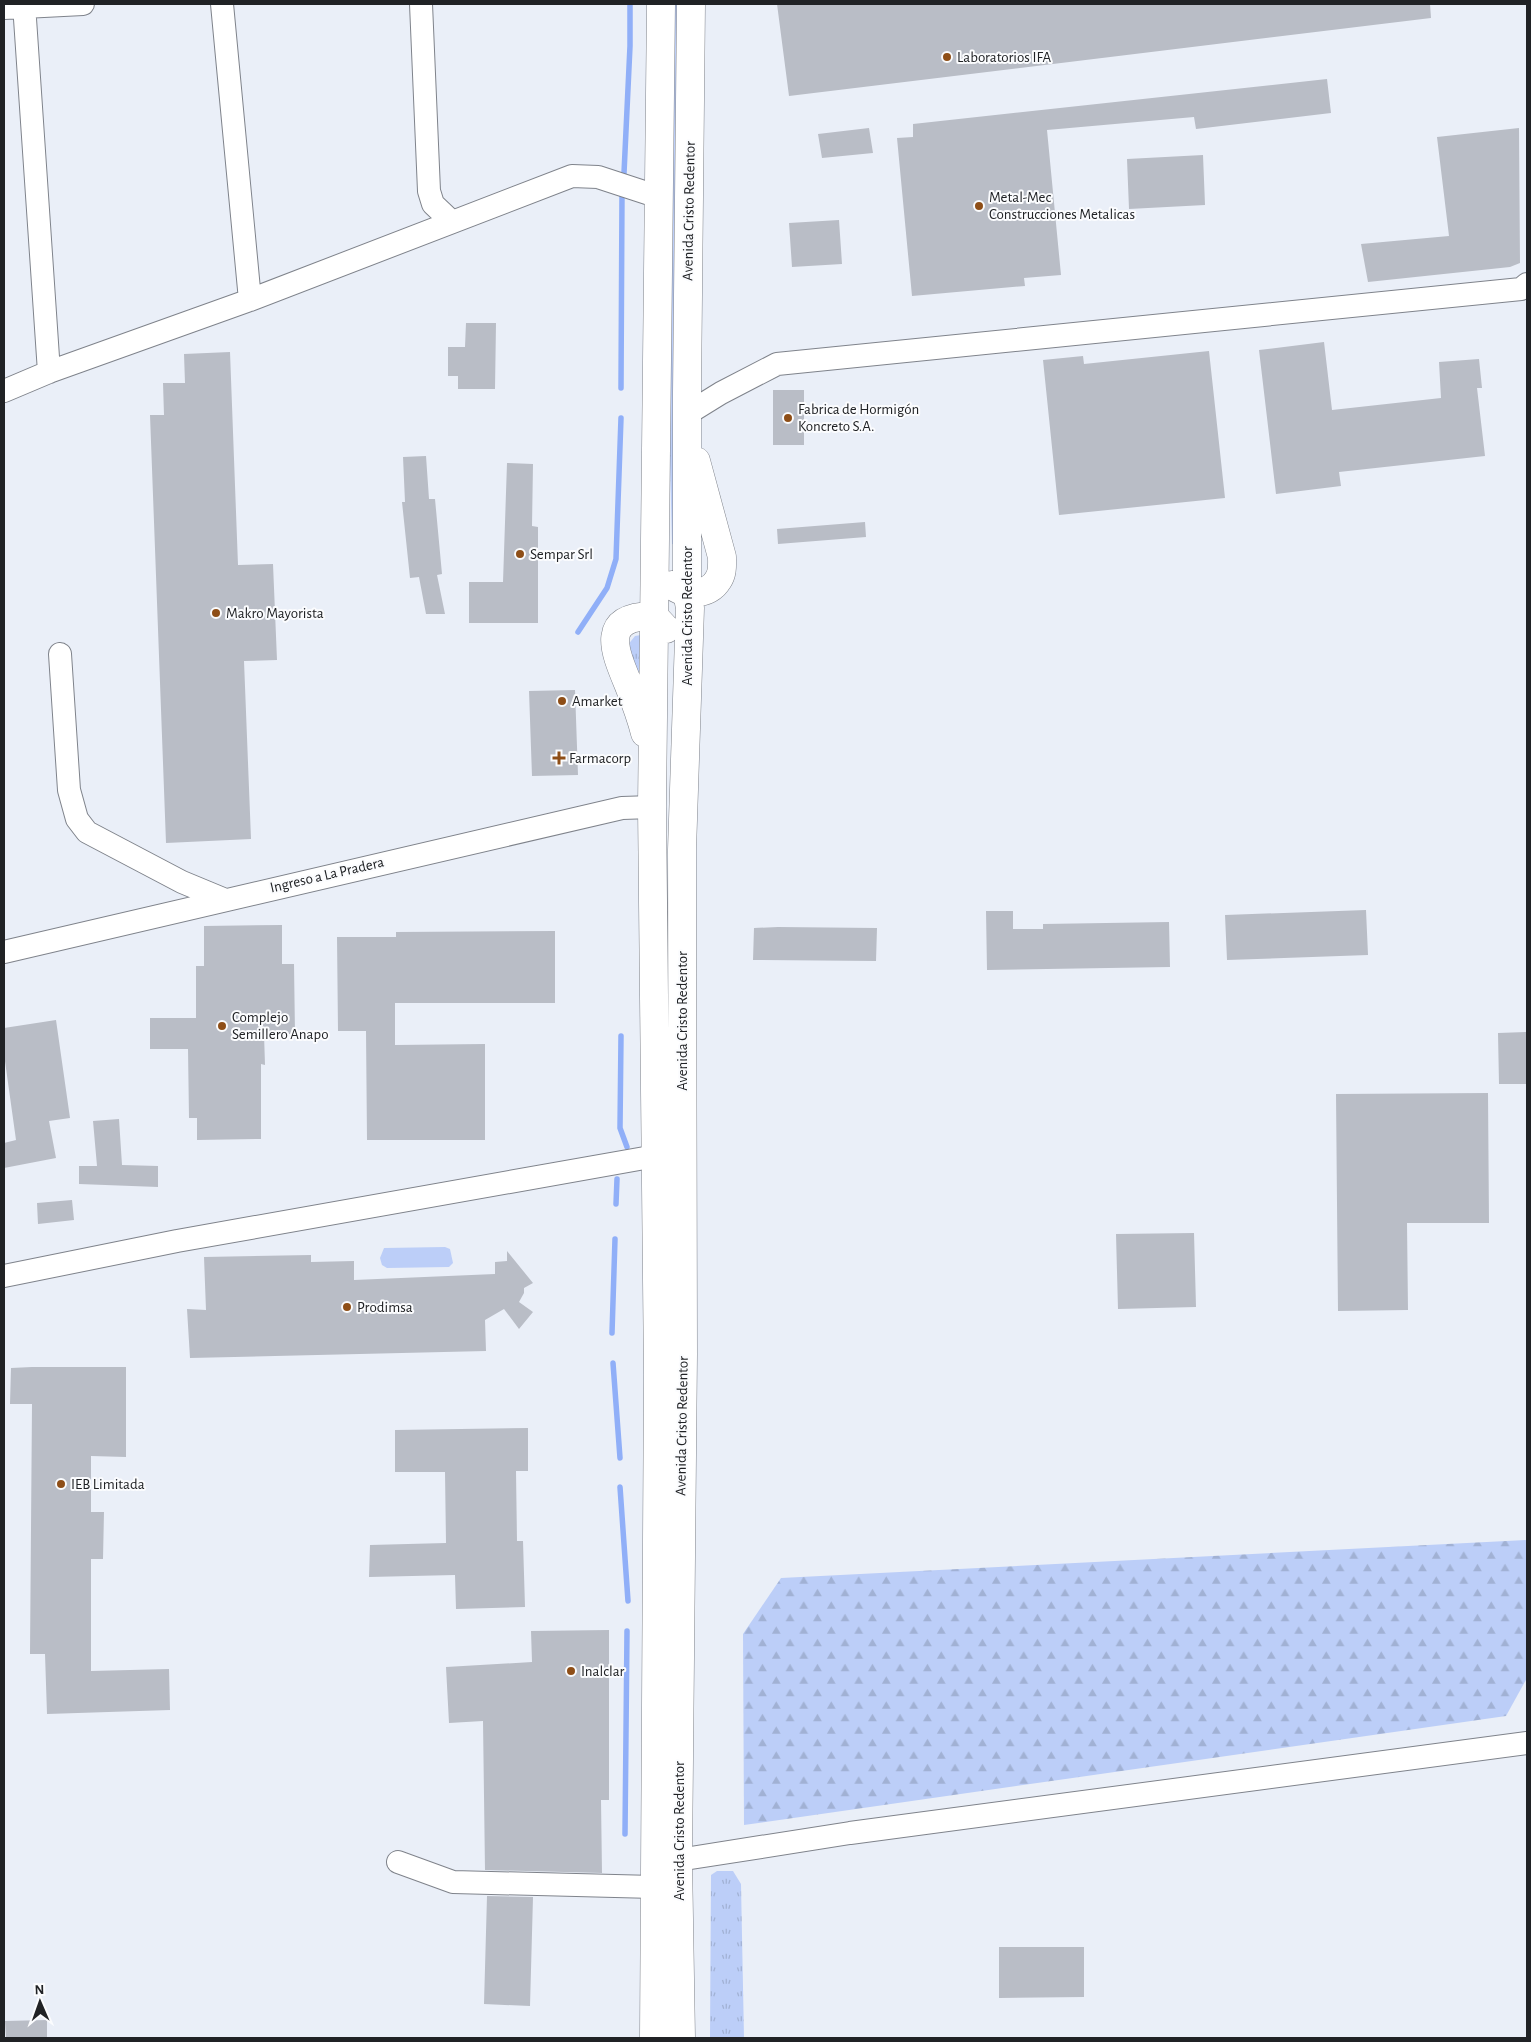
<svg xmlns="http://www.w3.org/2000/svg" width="1531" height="2042" font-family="'Alegreya Sans',sans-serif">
  <defs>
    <pattern id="grass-tufts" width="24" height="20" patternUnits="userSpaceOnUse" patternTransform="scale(1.25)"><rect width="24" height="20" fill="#bccef8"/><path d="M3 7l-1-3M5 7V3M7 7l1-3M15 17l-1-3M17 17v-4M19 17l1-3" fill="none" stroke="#a1b1d4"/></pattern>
    <pattern id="forest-firs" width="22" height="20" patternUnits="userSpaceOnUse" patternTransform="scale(1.25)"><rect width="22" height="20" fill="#bccef8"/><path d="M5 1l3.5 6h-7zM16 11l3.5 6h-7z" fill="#a1b1d4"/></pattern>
  </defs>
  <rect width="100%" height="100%" fill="#eaeff8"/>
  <path fill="url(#grass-tufts)" d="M675 4H679L676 545 672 544 667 336 671 247Z
    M641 635 640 687 627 646 635 636Z
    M717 1871H733L741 1884 744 2038H710L711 1875Z"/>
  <path fill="url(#forest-firs)" d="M1527 1540V1678L1506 1716 744 1825 743 1634 781 1578Z"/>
  <path fill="#bccef8" d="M445 1247 450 1249 453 1263 449 1267 387 1268 382 1265 380 1258 384 1248Z"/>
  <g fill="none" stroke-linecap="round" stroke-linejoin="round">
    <path stroke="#90aff8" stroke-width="5.5" d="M624 173 630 46V4
      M621 388 622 193
      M578 632 607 588 616 559 621 418
      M621 1036 620 1128 627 1147
      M616 1204 617 1179
      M612 1333 615 1239
      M613 1363 620 1458
      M620 1487 628 1601
      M625 1834 627 1631"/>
  </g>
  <path fill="#b9bdc6" d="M777 4H1430L1431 18 789 96Z
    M1327 79 1331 113 1196 129 1194 117 1047 130 1061 275 1024 278 1025 286 912 296 897 138 913 137V124Z
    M869 128 873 153 822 158 818 134Z
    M1519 128 1520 263 1510 267 1368 282 1361 244 1449 236 1437 137Z
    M1203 155 1205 205 1129 209 1127 159Z
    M839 220 842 264 792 267 789 223Z
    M466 323H496L495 389H458V376H448V347H465Z
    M1324 342 1332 410 1441 398 1439 362 1479 359 1482 388H1477L1485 456 1339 472 1341 486 1276 494 1259 350Z
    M1209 351 1225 498 1059 515 1043 360 1083 356 1084 364Z
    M230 352 238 565 273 564 277 660 244 661 251 839 166 843 150 415H164L163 383H185L184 354Z
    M773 390H804V445H773Z
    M426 456 429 499H435L442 574 437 575 445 614H426L419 577 410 578 402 502H405L403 457Z
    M507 463 533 464 532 526 538 527V623H469V582H503Z
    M865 522 866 537 778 544 777 529Z
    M575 690 578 775 532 776 529 691Z
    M1366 910 1368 955 1227 960 1225 915Z
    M986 911H1013V929H1043V924L1169 922 1170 967 987 970Z
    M282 925V964H294L295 1034H264L265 1065 261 1064V1139L197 1140V1118H189L188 1049H150V1018H196V966H204V926Z
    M778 927 877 928 876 961 753 960 754 928Z
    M555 931V1003H395V1045L485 1044V1140H367L366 1031H338L337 937H396V932Z
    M56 1020 70 1118 49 1121 56 1158 4 1168V1143L16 1140 4 1054V1028Z
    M1527 1032V1084H1499L1498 1033Z
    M1488 1093 1489 1223H1407L1408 1310 1338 1311 1336 1094Z
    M119 1119 122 1165 158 1166V1187L79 1184V1166H97L93 1121Z
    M72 1200 74 1220 38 1224 37 1203Z
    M1194 1233 1196 1307 1118 1309 1116 1234Z
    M507 1251 533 1283 524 1288V1293L519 1302 533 1312 519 1329 504 1309 485 1320 486 1351 190 1358 187 1309 206 1310 204 1257 311 1255V1262L354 1261V1280L495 1274V1262L507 1261Z
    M32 1367H126V1457L91 1456V1512H104L103 1559H91V1671L169 1669 170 1710 47 1714 45 1654H30L32 1404H10L11 1368Z
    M528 1428V1471H516L517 1541H523L525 1607 456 1609 455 1575 369 1577 370 1545 446 1543 445 1472H395V1430Z
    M609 1630V1800H601L602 1873 485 1870 483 1721 449 1723 446 1667 532 1662 531 1631Z
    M487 1896 533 1897 530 2006 484 2004Z
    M999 1947H1084V1997L999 1998Z
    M47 2020V2038H6L5 2021Z"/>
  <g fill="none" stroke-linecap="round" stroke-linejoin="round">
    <g stroke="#7f838b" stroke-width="24">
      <path id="minor" d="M24 4 49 372
        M222 4 250 300
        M421 4 429 191 433 204 452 222
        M4 8 83 4
        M4 391 49 372 250 300 572 176 598 177 659 197
        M687 414 721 393 777 364 1521 289 1527 284
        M60 654 69 790 77 819 87 832 182 882 223 899
        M4 952 622 808 652 807
        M4 1276 177 1241 656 1156
        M678 1860 850 1833 1527 1743
        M398 1862 453 1882 654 1887"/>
    </g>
    <g stroke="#7f838b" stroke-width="29">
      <path id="highway" d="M672 585C684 596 709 596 718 580 723 573 722 565 722 557L696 461
        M645 733C641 717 635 701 629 686 614 650 599 616 654 616L666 629
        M654 2038 658 1374 652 807 661 4
        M681 2038 678 1860 683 1354 682 850 690 608 687 592V392L691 4"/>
    </g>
    <use href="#minor" stroke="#fff" stroke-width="22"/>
    <use href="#highway" stroke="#fff" stroke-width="28"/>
  </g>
  <g fill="#8e4e17" stroke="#fbfcfe" stroke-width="2">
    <circle cx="947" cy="57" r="5"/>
    <circle cx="979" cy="206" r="5"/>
    <circle cx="788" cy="418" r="5"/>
    <circle cx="520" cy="554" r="5"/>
    <circle cx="216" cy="613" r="5"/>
    <circle cx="562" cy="701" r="5"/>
    <path d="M556.5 750.5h5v5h5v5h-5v5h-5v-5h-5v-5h5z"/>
    <circle cx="222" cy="1026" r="5"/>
    <circle cx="347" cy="1307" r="5"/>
    <circle cx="61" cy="1484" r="5"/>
    <circle cx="571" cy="1671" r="5"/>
  </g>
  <g text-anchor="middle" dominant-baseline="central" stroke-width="4" stroke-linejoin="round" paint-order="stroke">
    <g font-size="15" fill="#202225" stroke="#fbfcfe" text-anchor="start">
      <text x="957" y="57">Laboratorios IFA</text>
      <text x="989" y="197">Metal-Mec<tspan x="989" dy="17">Construcciones Metalicas</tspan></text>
      <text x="798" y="409">Fabrica de Hormigón<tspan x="798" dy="17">Koncreto S.A.</tspan></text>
      <text x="530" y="554">Sempar Srl</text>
      <text x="226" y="613">Makro Mayorista</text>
      <text x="572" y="701">Amarket</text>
      <text x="569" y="758">Farmacorp</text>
      <text x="232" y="1017">Complejo<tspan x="232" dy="17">Semillero Anapo</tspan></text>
      <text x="357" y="1307">Prodimsa</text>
      <text x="71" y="1484">IEB Limitada</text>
      <text x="581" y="1671">Inalclar</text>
    </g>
    <g font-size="15" fill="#202225" stroke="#fbfcfe">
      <text transform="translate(689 211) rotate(-89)">Avenida Cristo Redentor</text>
      <text transform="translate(687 616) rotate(-90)">Avenida Cristo Redentor</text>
      <text transform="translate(327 875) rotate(-13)">Ingreso a La Pradera</text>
      <text transform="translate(682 1021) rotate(-90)">Avenida Cristo Redentor</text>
      <text transform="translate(682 1426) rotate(-89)">Avenida Cristo Redentor</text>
      <text transform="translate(679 1831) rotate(-90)">Avenida Cristo Redentor</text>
    </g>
  </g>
  <rect width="1531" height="2042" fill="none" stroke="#202225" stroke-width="10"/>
  <g transform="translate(40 2002) rotate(358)" stroke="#fbfcfe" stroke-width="4" paint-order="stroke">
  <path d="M0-4L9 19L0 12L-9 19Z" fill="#202225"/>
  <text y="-8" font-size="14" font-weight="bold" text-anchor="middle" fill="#202225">N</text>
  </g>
</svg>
